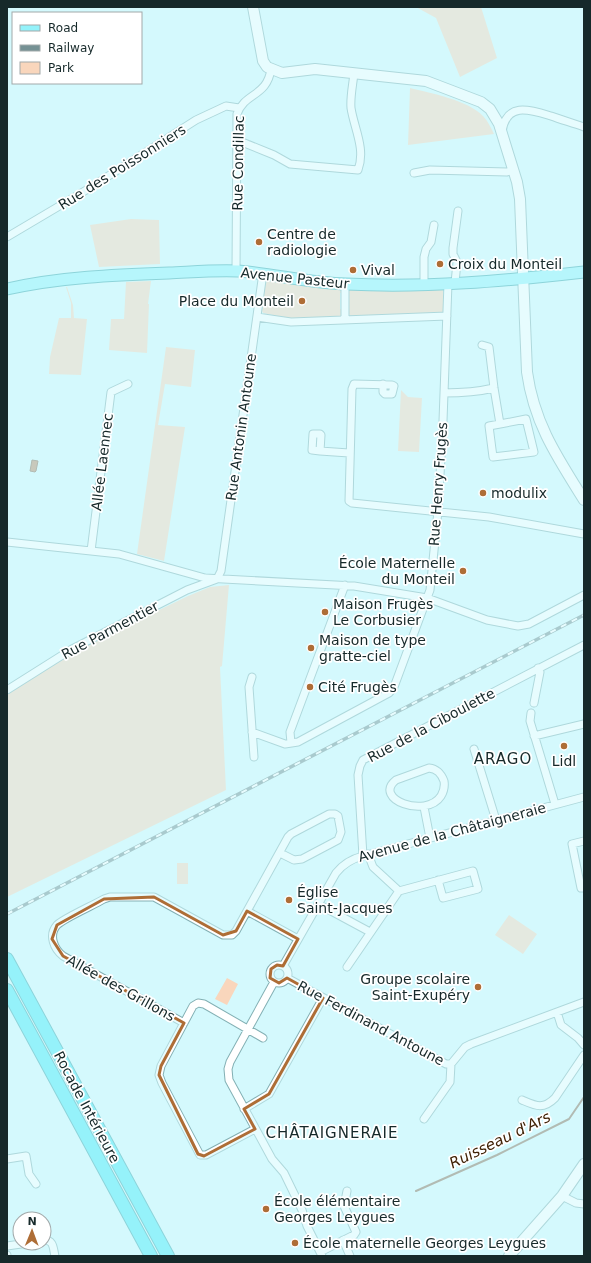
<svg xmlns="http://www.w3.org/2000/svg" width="591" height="1263" font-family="'DejaVu Sans',sans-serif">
  <rect width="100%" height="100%" fill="#d4f9fd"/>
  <path fill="#f9d6bc" d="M416 7H481L497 58 460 77 436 18Z
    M410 88C430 93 468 100 483 116 488 121 491 128 494 134L408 145Z
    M131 219 159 220 160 264 99 267 90 225Z
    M267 280 340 289 343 292 340 293V309H342V315L339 317 293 319 263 313 262 311 265 287Z
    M151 281 148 304H149L147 353 109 350 111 319H124L126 282Z
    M66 287H67L73 305 74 318 87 319 81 375 49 374 50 357 59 318H71V303Z
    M442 289 443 290V311L441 313 355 317 350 316 348 312V290Z
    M166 347 195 350 191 387 165 384 158 425 185 427 164 561 137 554Z
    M401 390 408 397 422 398 419 452 398 451Z
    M229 585 222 666 220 667 226 790 7 897V694L75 652 122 628 188 596 210 587Z
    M177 863H188V884H177Z
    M509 915 537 934 523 954 495 935Z
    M227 978 238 984 227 1005 215 999Z"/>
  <path fill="#ba8f6e" stroke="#89705a" d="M32 460 38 461 36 471 35 472 30 471Z"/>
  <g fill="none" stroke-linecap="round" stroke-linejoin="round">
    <path stroke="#89705a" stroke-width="2" d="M416 1191 497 1155 569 1119 584 1097"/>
    <g stroke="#83b0b4" stroke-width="9">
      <path id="street" d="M502 132C506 101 531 110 551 116 562 120 573 123 584 127
        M237 140 274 155 290 164 358 170C366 149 354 128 351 108 350 97 353 84 354 73
        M414 173 430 170 507 172 514 170
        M7 237 88 189 196 120 226 106 239 108
        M236 271 237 114C245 92 267 97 271 69
        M455 283 457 262 453 254V248L458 211
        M345 284V320
        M424 284V257L426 249 431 242 434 225
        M257 317 291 322 447 316
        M482 345 489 347 494 388 500 424 526 419 534 452 493 457 489 426 500 424
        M383 384V392L385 394H392L394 386 392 385 354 384 352 389 349 501 352 503 489 517 584 534
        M444 393C461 393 477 392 494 388
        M320 451 312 450 313 434H320L321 435 320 451 349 453
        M7 542 119 554 205 578 354 586 427 598 487 620 518 626 529 624 584 595
        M91 551 111 392 128 384
        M252 677 249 687 254 757
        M7 690 72 649 187 590 217 579 221 571 263 273
        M534 703 540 672 538 668
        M531 713 530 721 555 804
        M252 732 285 744 298 742 389 693 394 687 430 590 438 511 443 421 448 283
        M534 736 584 724
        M291 743 290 732 345 585
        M474 749 496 820
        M429 768C437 769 441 773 444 781 445 787 444 791 441 796 426 819 372 799 396 780Z
        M424 807 430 838
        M584 841 572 844 581 888H584
        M363 856 358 775 360 766 363 760 584 645
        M399 891 473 871 478 889 443 898 438 880
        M318 904 370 932
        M247 911 298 939
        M270 974a9 9 0 1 1 18 0a9 9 0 1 1-18 0Z
        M283 966 336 873C343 864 351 859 363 856L584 797
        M347 967 399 891 373 867 368 854
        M287 978 446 1064H451L465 1047 471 1044 584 1002
        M274 982 230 1062 228 1069 229 1080 272 1159 284 1173 302 1210 307 1226 322 1256
        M557 1012 561 1025 578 1038 584 1045
        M184 1023 63 956C54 949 48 935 57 925 64 918 94 905 104 899L110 897H154L223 935H232L236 931 288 837 291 834 329 814H335L338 816 341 832 338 840 302 859 294 860 280 853
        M522 1100C536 1106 543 1110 555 1098L584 1055
        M244 1109 269 1094 323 998
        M424 1119 450 1082 451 1064
        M255 1129 206 1155H200L162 1083 159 1075 161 1066 193 1006 198 1003 204 1004 263 1038
        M7 1159 26 1156 29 1174 36 1184
        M562 1196 576 1203 584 1204
        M44 1240C54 1240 53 1248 55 1256
        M343 1240 350 1256
        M7 1246 28 1243
        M320 1252 354 1235 356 1232 344 1206 347 1191
        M7 1255V1256"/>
    </g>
    <g stroke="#83b0b4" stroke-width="12">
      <path id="secondary" d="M253 7 263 61 267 67 282 73 315 69 426 81 481 102 490 109 499 124 517 182 520 199 527 372C534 423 557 457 584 500
        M509 1256 562 1196 584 1164"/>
    </g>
    <g stroke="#38a6af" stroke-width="13">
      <path id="primary" d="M7 289C61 277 114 275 169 273 192 272 215 270 238 271 274 274 311 283 346 284 425 288 505 281 584 272"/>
    </g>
    <g stroke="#38a6af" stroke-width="14">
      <path id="highway" d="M7 959 168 1256
        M7 990 151 1256"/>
    </g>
    <use href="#street" stroke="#fff" stroke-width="7"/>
    <use href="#secondary" stroke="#fff" stroke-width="10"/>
    <use href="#primary" stroke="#93f2fa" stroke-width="11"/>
    <use href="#highway" stroke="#4be9f7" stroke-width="12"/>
    <g stroke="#759194" stroke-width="3.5">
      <path id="rail" d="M7 914 584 615"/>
    </g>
    <use href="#rail" stroke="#fff" stroke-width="2" stroke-dasharray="6" stroke-linecap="butt"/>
  </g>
  <path d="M0 0H591V1263H0ZM154 897 223 935 236 931 247 911 298 939 283 966 277 965 271 969 270 978 279 983 287 978 323 998 269 1094 244 1109 255 1129 204 1156 198 1154 159 1075 161 1066 184 1023 63 956 52 939 57 925 104 899Z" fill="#d4f9fd" fill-opacity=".55" fill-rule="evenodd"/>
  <path fill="none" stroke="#ae6d36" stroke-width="3" stroke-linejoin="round" d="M154 897 223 935 236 931 247 911 298 939 283 966 277 965 271 969 270 978 279 983 287 978 323 998 269 1094 244 1109 255 1129 204 1156 198 1154 159 1075 161 1066 184 1023 63 956 52 939 57 925 104 899Z"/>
  <g fill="#ae6d36" stroke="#fff" stroke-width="1.5">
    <circle cx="259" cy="242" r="4"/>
    <circle cx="440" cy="264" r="4"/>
    <circle cx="353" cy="270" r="4"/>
    <circle cx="302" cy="301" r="4"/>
    <circle cx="483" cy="493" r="4"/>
    <circle cx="463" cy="571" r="4"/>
    <circle cx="325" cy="612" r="4"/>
    <circle cx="311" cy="648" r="4"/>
    <circle cx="310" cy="687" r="4"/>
    <circle cx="564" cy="746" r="4"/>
    <circle cx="289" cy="900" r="4"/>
    <circle cx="478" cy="987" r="4"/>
    <circle cx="266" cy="1209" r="4"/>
    <circle cx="295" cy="1243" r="4"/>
  </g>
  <g text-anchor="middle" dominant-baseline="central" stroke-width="3.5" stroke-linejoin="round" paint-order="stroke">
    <g font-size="14" fill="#16292a" stroke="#fff">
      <text transform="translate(238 163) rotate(-89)">Rue Condillac</text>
      <text transform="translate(122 167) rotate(-32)">Rue des Poissonniers</text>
      <text transform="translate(295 278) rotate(6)">Avenue Pasteur</text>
      <text transform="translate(241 427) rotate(-82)">Rue Antonin Antoune</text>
      <text transform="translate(102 462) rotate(-83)">Allée Laennec</text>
      <text transform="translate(438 484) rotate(-86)">Rue Henry Frugès</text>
      <text transform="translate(110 630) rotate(-28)">Rue Parmentier</text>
      <text transform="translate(431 725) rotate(-28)">Rue de la Ciboulette</text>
      <text transform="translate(452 832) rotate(-15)">Avenue de la Châtaigneraie</text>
      <text transform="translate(121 988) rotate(29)">Allée des Grillons</text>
      <text transform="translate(371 1023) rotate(28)">Rue Ferdinand Antoune</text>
      <text transform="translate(87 1107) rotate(62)">Rocade Intérieure</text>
    </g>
    <g font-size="14" fill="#16292a" stroke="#fff" text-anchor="start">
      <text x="267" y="234">Centre de<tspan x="267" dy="16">radiologie</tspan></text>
      <text x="448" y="264">Croix du Monteil</text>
      <text x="361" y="270">Vival</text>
      <text x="294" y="301" text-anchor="end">Place du Monteil</text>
      <text x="491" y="493">modulix</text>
      <text x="455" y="563" text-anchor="end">École Maternelle<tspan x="455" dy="16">du Monteil</tspan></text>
      <text x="333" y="604">Maison Frugès<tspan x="333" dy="16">Le Corbusier</tspan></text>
      <text x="319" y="640">Maison de type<tspan x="319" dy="16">gratte-ciel</tspan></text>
      <text x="318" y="687">Cité Frugès</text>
      <text x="564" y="761" text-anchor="middle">Lidl</text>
      <text x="297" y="892">Église<tspan x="297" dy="16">Saint-Jacques</tspan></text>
      <text x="470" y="979" text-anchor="end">Groupe scolaire<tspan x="470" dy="16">Saint-Exupéry</tspan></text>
      <text x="274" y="1201">École élémentaire<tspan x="274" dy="16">Georges Leygues</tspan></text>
      <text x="303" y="1243">École maternelle Georges Leygues</text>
    </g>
    <g font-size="15" letter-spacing="1" fill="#16292a" stroke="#fff">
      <text x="503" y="759">ARAGO</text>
      <text x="332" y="1133">CHÂTAIGNERAIE</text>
    </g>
    <g font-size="15" font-style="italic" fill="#412307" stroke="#fff">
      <text transform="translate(500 1140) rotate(-26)">Ruisseau d'Ars</text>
    </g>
  </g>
  <rect width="591" height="1263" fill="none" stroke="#16292a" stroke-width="16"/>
  <rect x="12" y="12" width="130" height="72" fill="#ffffff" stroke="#a2a9aa"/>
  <rect x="20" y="25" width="20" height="6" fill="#93f2fa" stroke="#a2a9aa"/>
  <text x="48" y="32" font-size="12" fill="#16292a">Road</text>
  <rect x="20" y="45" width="20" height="6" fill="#759194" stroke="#a2a9aa"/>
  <text x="48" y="52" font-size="12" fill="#16292a">Railway</text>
  <rect x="20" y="62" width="20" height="12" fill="#f9d6bc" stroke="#a2a9aa"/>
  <text x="48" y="72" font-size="12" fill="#16292a">Park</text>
  <g transform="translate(32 1231) rotate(1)"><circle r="19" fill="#ffffff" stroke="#a2a9aa"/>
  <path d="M0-3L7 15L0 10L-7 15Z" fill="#ae6d36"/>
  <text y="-6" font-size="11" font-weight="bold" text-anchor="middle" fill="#16292a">N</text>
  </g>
</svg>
